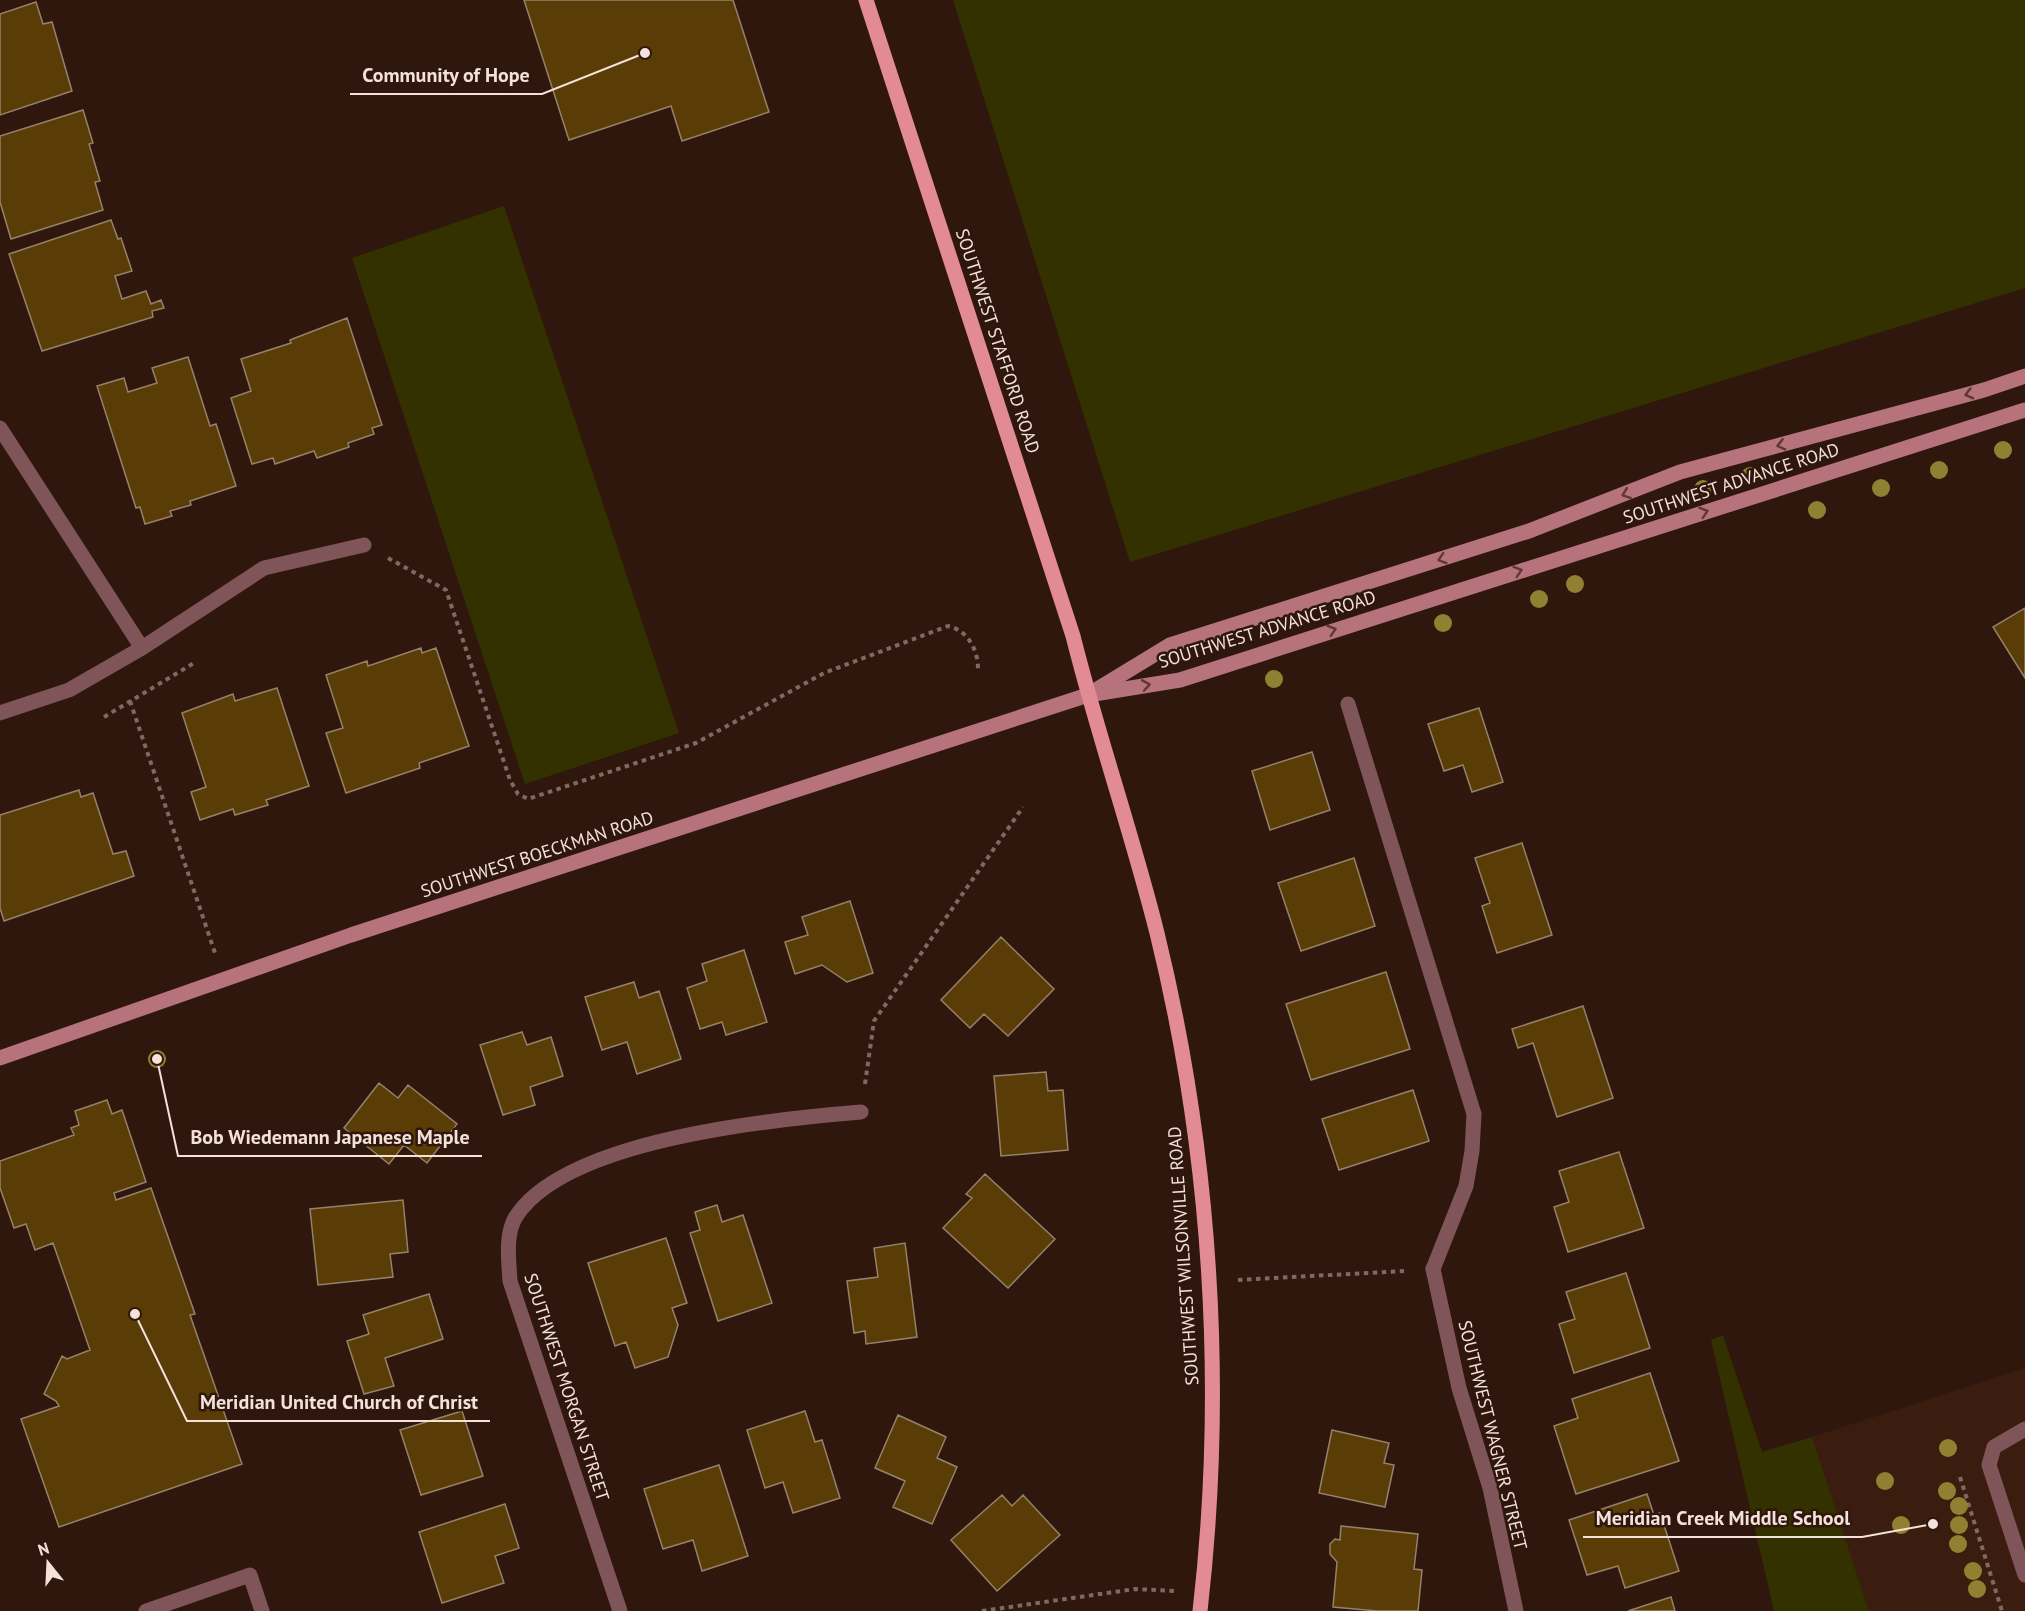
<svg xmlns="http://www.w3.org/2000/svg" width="2025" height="1611" font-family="'PT Sans',sans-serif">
  <rect width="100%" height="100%" fill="#2f170d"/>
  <path fill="#3b1d10" d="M2025 1368V1611H1869L1812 1437Z"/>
  <path fill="#333100" d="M953 0H2025V288L1130 562Z
    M504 206 679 733 525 784 352 258Z
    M1723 1335 1762 1452 1812 1437 1869 1611H1774L1711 1340Z"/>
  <path fill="#5a3c07" stroke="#948269" stroke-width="1.5" d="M524 0H733L769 112 682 141 671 106 569 140Z
    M36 2 43 24 52 22 72 91 0 115V14Z
    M83 110 93 143 89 144 100 181 95 182 103 210 11 239 0 202V136Z
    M111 220 118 239 121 238 132 271 115 276 122 299 146 291 151 304 161 300 164 308 152 311 153 317 42 351 9 254Z
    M347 318 382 425 372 428 374 434 348 443 349 447 317 458 314 451 275 464 273 458 252 464 231 398 251 391 241 359 291 343 290 340Z
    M188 357 210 426 216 424 236 486 190 501 191 505 170 511 172 516 145 524 140 507 136 508 97 386 124 378 128 392 157 383 152 368Z
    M2025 608V678L1993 627Z
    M421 648 422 653 436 648 469 746 419 763 420 768 346 793 326 733 343 728 326 675 367 661 368 666Z
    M277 688 309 786 266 800 268 805 235 815 233 809 200 820 191 792 206 787 182 713 233 694 235 701Z
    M1479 708 1503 782 1472 792 1463 765 1444 771 1428 724Z
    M1312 752 1330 810 1270 830 1252 771Z
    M79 790 81 797 93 793 113 854 126 851 134 876 4 921 0 908V815Z
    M1522 843 1552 935 1497 953 1482 906 1490 903 1475 858Z
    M1354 858 1375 926 1301 951 1278 883Z
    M850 901 873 973 847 982 822 965 795 974 785 942 808 935 802 917Z
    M1001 937 1054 989 1008 1036 984 1014 970 1028 941 1000Z
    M744 950 767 1022 726 1035 722 1022 700 1029 687 988 707 981 702 964Z
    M1386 972 1410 1049 1311 1080 1286 1004Z
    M634 982 639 998 659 991 681 1059 637 1074 627 1042 602 1050 585 997Z
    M1583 1006 1613 1098 1557 1117 1533 1043 1518 1048 1512 1029Z
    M522 1032 527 1045 551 1037 563 1076 530 1087 535 1105 503 1115 480 1045Z
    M1046 1072 1048 1091 1063 1090 1068 1150 1001 1156 994 1076Z
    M379 1083 398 1098 408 1085 457 1124 427 1163 404 1145 389 1164 344 1128Z
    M1413 1090 1429 1141 1339 1170 1322 1119Z
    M107 1100 112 1114 122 1110 146 1182 114 1193 116 1200 151 1188 195 1314 190 1315 242 1464 59 1527 21 1419 59 1406 56 1401 44 1394 62 1356 67 1359 90 1350 53 1243 35 1250 26 1224 14 1228 0 1188V1161L74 1135 71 1128 79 1125 75 1111Z
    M1619 1152 1644 1228 1568 1252 1554 1207 1569 1202 1559 1171Z
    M985 1174 1055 1239 1008 1288 943 1228 972 1198 966 1194Z
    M403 1200 408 1252 390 1254 393 1277 318 1285 310 1209Z
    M717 1205 722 1222 743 1215 772 1303 718 1321 690 1233 700 1230 695 1212Z
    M666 1238 687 1303 672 1308 678 1325 668 1357 635 1368 626 1342 615 1346 588 1263Z
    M905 1243 917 1337 866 1344 865 1331 854 1333 847 1281 878 1277 874 1248Z
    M1626 1273 1650 1348 1574 1373 1559 1324 1575 1319 1566 1292Z
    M429 1294 443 1339 385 1358 394 1386 364 1394 347 1341 369 1334 363 1315Z
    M1650 1373 1679 1461 1576 1494 1554 1426 1578 1418 1572 1399Z
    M462 1411 483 1476 421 1495 400 1430Z
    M805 1411 815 1442 822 1440 840 1498 793 1513 783 1482 765 1488 747 1430Z
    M898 1415 946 1437 937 1458 957 1467 932 1524 893 1507 905 1481 875 1468Z
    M1332 1430 1389 1443 1384 1463 1394 1465 1385 1507 1319 1493Z
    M719 1465 748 1556 702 1571 693 1540 663 1549 644 1489Z
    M1647 1494 1654 1515 1660 1513 1679 1571 1625 1588 1618 1566 1587 1575 1569 1520Z
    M1002 1495 1012 1506 1023 1495 1060 1535 997 1591 951 1540Z
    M505 1504 519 1548 495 1556 504 1583 442 1603 419 1532Z
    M1341 1526 1418 1534 1414 1569 1422 1570 1418 1611H1377L1333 1607 1337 1562 1330 1554V1544L1335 1539 1340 1540Z
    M1671 1597 1675 1611H1628Z"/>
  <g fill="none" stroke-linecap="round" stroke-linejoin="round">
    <path stroke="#7f6a61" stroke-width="4" stroke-dasharray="4.5 4.5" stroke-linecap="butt" d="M388 558 446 590 510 780 518 794 528 799 696 743 824 673 948 626C967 630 978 649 978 669
      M130 701 215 953
      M104 717 194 663
      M865 1084 874 1021 1023 807
      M1238 1280 1404 1271
      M1960 1477 2002 1611
      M982 1611 1135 1589 1174 1591"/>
    <path stroke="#80555a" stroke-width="15" d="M1348 704 1474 1114 1472 1151 1466 1186 1433 1269
      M2025 1429 1994 1447 1989 1465 2025 1575
      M146 1611 250 1575 262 1611"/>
    <path stroke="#80555a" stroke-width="15" d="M0 428 142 648
      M0 713 69 690 142 648 264 568 364 545
      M1433 1269 1459 1388 1490 1488 1516 1611
      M620 1611 510 1281C509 1262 505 1236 515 1218 564 1139 775 1119 861 1112"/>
    <path stroke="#b7737b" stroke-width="15" d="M1096 690 1170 645 1529 531 1680 472 1984 390 2025 376
      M0 1058 351 935 1088 695 1180 680 2025 410"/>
    <path stroke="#e28b95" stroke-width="15" d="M866 0 1073 636C1098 736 1132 833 1157 933 1211 1153 1226 1386 1200 1611"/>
  </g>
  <g fill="#8f8131">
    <circle cx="2003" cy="450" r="9"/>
    <circle cx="1939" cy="470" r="9"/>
    <circle cx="1750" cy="476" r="9"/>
    <circle cx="1881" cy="488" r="9"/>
    <circle cx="1703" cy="489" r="9"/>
    <circle cx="1817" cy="510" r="9"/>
    <circle cx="1575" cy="584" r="9"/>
    <circle cx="1539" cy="599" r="9"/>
    <circle cx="1443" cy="623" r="9"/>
    <circle cx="1274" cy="679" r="9"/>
    <circle cx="157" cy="1059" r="9"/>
    <circle cx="1948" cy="1448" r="9"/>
    <circle cx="1885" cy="1481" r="9"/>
    <circle cx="1947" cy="1491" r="9"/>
    <circle cx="1959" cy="1506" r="9"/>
    <circle cx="1901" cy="1525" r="9"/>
    <circle cx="1959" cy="1525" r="9"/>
    <circle cx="1958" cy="1544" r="9"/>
    <circle cx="1973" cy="1571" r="9"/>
    <circle cx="1977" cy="1589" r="9"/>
  </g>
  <defs><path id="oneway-chevron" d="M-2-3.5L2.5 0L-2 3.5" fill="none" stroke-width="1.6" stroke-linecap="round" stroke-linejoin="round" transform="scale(1.5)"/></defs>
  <g stroke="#5f3734">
    <use href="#oneway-chevron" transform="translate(1969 394) rotate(165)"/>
    <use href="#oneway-chevron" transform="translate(1781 445) rotate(166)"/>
    <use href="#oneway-chevron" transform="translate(1626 494) rotate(159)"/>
    <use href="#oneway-chevron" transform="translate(1704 512) rotate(-18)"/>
    <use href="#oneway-chevron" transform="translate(1442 559) rotate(162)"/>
    <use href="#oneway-chevron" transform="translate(1518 571) rotate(-18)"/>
    <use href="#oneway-chevron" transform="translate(1332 630) rotate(-18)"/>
    <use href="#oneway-chevron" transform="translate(1146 685) rotate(-10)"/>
  </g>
  <g text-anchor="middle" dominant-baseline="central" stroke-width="5" stroke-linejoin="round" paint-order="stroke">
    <g font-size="18" fill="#f3e1da" stroke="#2f170d">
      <text transform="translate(998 341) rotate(72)">SOUTHWEST STAFFORD ROAD</text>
      <text transform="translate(1731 483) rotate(-18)">SOUTHWEST ADVANCE ROAD</text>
      <text transform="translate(1267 629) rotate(-17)">SOUTHWEST ADVANCE ROAD</text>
      <text transform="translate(537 854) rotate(-18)">SOUTHWEST BOECKMAN ROAD</text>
      <text transform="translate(1183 1256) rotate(-94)">SOUTHWEST WILSONVILLE ROAD</text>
      <text transform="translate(567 1387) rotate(72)">SOUTHWEST MORGAN STREET</text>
      <text transform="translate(1493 1435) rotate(76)">SOUTHWEST WAGNER STREET</text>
    </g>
  </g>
  <path fill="none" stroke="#f3e1da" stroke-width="2" d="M645 53L542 94H350M157 1059L178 1156H482M135 1314L187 1421H490M1933 1524L1862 1537H1583"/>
  <g fill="#f3e1da" stroke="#2f170d" stroke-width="2">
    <circle cx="645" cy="53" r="6"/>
    <circle cx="157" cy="1059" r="6"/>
    <circle cx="135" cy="1314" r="6"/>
    <circle cx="1933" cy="1524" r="6"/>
  </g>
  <g font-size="20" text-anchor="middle" font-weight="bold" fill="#f3e1da" stroke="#2f170d" stroke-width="5" stroke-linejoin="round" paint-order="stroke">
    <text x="446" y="82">Community of Hope</text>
    <text x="330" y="1144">Bob Wiedemann Japanese Maple</text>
    <text x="339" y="1409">Meridian United Church of Christ</text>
    <text x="1723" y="1525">Meridian Creek Middle School</text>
  </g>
  <g transform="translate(48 1563) rotate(342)" stroke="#2f170d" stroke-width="4.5" paint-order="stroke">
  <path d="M0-4.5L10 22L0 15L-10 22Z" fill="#f3e1da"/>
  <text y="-9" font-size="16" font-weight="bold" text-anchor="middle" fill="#f3e1da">N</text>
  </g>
</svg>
